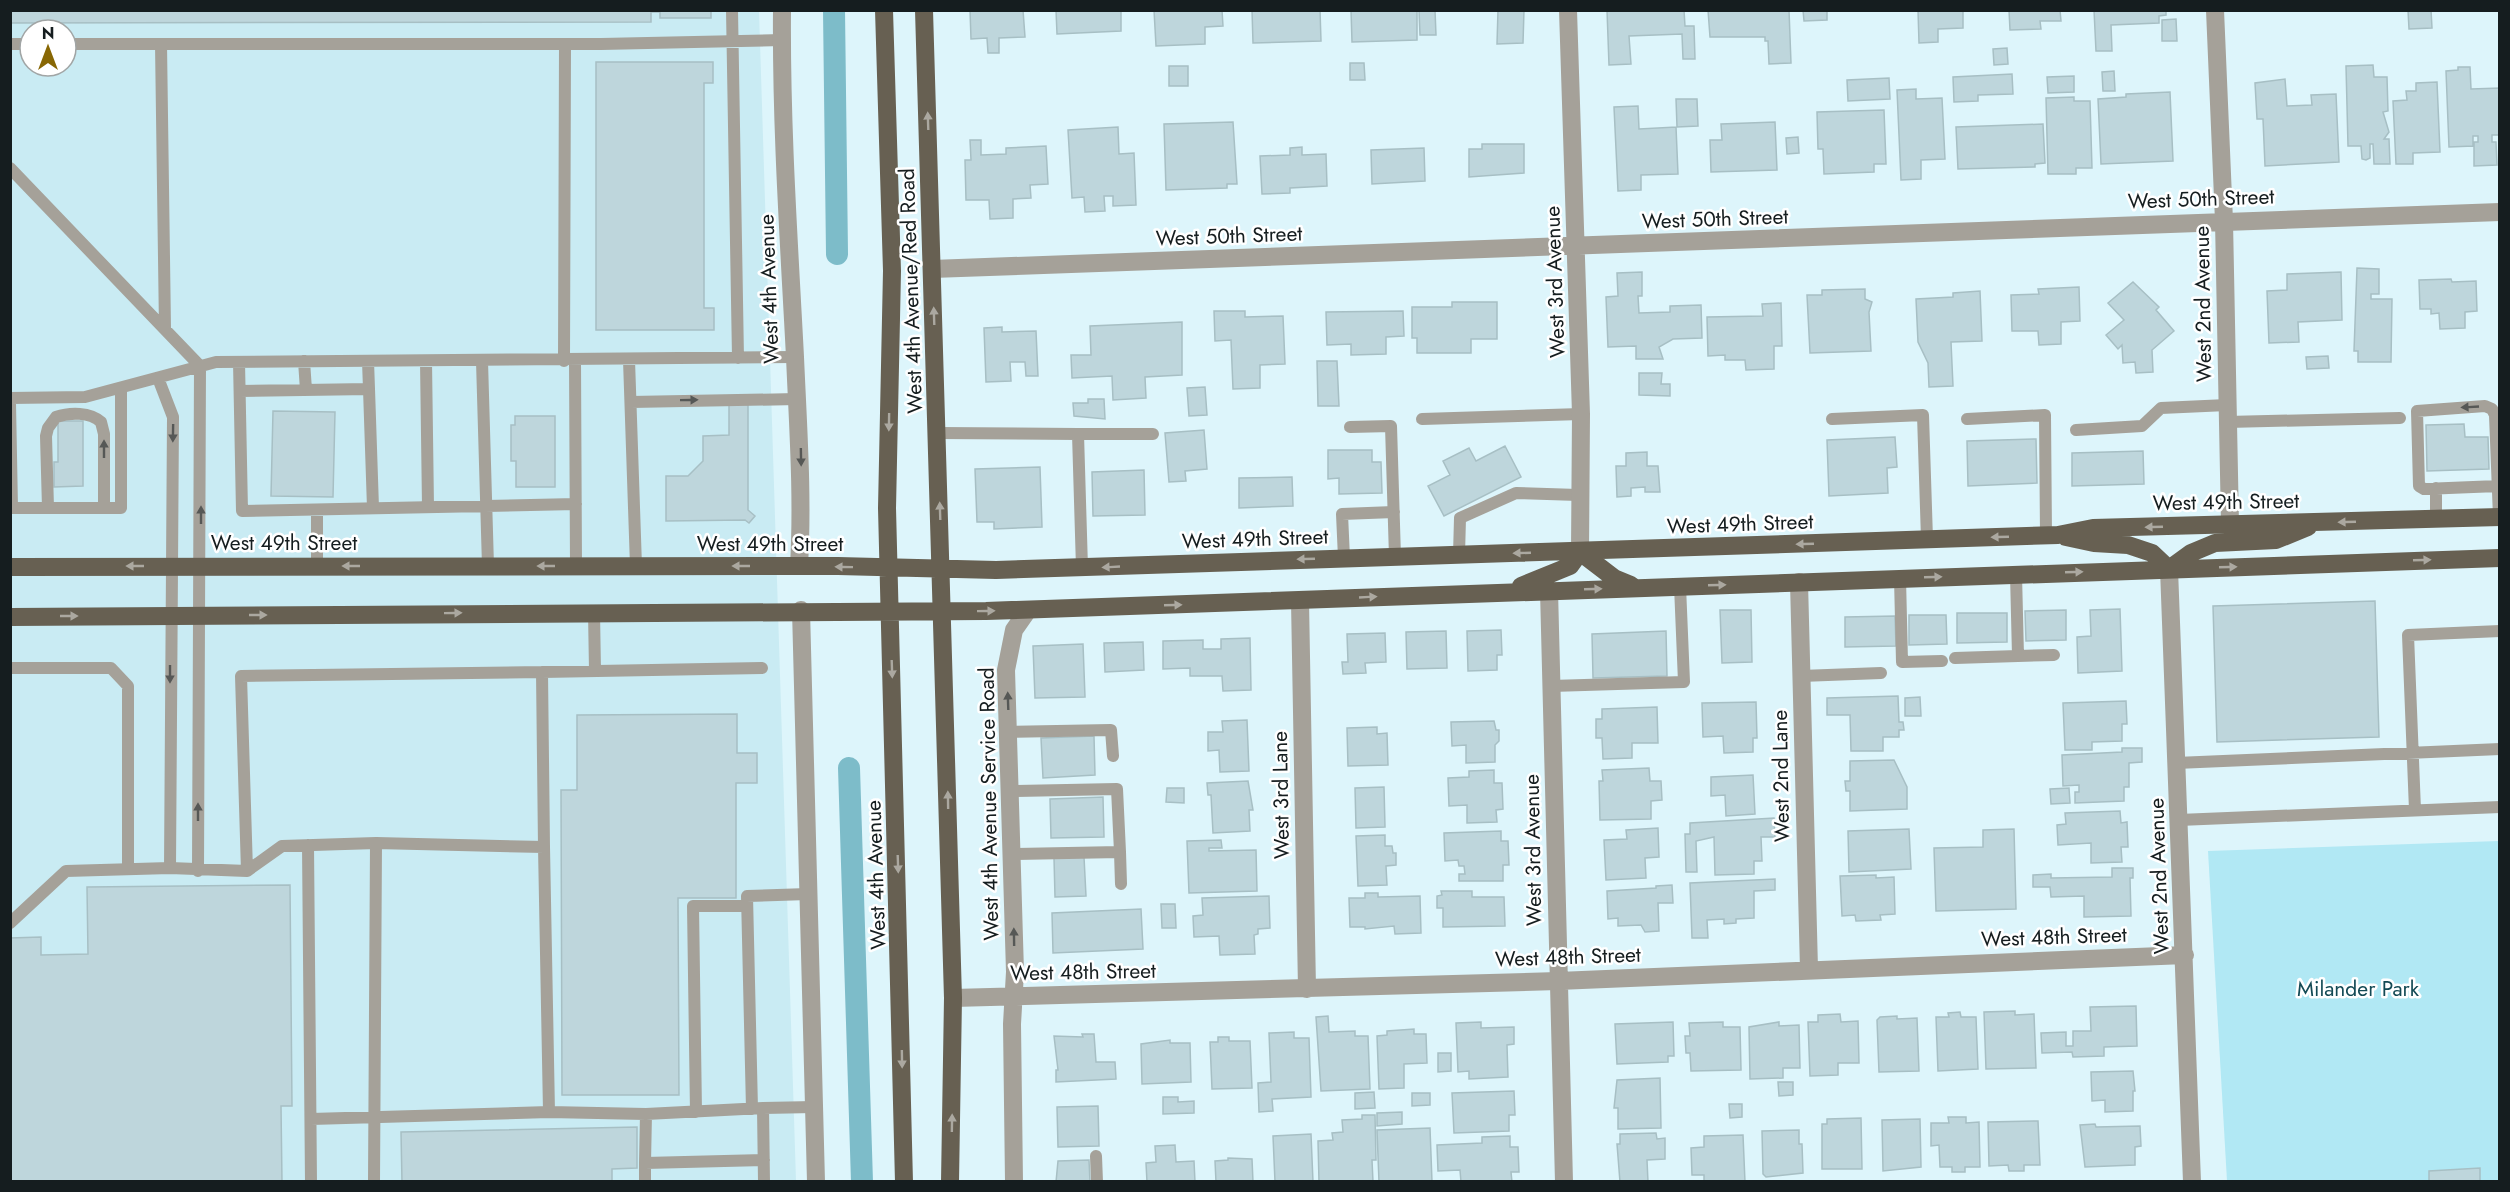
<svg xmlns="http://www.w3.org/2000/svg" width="2510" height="1192" font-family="Jost,sans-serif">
  <rect width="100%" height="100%" fill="#ddf5fb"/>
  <path fill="#c9ebf3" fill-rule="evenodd" d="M10 11H759L796 1181H11ZM30 30H66V66H30Z"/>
  <path fill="#b1e8f4" d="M2499 841V1181H2227L2208 851Z"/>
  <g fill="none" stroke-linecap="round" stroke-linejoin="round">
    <path stroke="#7dbcc9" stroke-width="22" d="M834 10 837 254
      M849 768 862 1182"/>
  </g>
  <path fill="#bed6dc" stroke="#a7bfc4" stroke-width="1.5" d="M10 10H711V18H660V12H651V22L10 23Z
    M970 10H1023L1025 37 999 38V53H988L987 38 971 39Z
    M1056 10H1121V31L1057 34Z
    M1154 10H1222L1223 26 1205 27V44L1156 46Z
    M1252 10H1320L1321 41 1253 43Z
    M1351 10H1417V40L1352 42Z
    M1419 10H1435L1436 35H1420Z
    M1498 10H1524L1523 43 1497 44Z
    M1607 10H1684L1685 26H1694L1695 59H1683L1682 34 1629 36 1631 64 1609 65Z
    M1708 10H1789L1791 63 1769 64 1768 41H1765V37H1710Z
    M1803 10H1827V20L1804 21Z
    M1918 10H1963V28L1938 29V42L1919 43Z
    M2009 10H2060L2061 21H2040L2041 29 2010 30Z
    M2094 10H2166V15L2159 16V23L2111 25 2112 51H2096Z
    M2408 10H2431L2432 28 2409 29Z
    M2176 19 2177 41H2162V20Z
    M2007 48 2008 64 1994 65 1993 49Z
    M596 62H713V83H704V308H714V330H596Z
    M1350 63H1364L1365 80H1350Z
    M2373 65 2374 77H2387L2388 111 2383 112 2389 132 2384 139H2389L2390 164H2374L2373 144H2370V158L2366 160 2362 159 2361 146H2348L2346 66Z
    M1169 66H1188V86H1169Z
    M2458 67H2470L2471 89 2500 88V148L2499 135H2492V142H2496L2497 165 2474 166V142H2478V136H2473V146L2449 147 2446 71 2458 70Z
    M2114 71 2115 91H2103L2102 72Z
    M2012 74 2013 94 1978 95V101L1954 102 1953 77Z
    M2074 76V92L2048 93 2047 77Z
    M1889 78 1890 99 1848 101 1847 80Z
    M2285 79 2287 106 2312 105 2311 95 2336 94 2339 162 2265 166 2263 119H2257L2255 83Z
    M2437 82 2440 152 2413 153V164H2396L2393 101 2407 100 2406 91H2416V83Z
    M1916 89V99L1942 98 1945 159 1921 160V179L1901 180 1897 90Z
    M2170 92 2173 161 2101 164 2098 99 2126 97V94Z
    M2074 97V101H2090L2092 168H2076V174H2048L2046 98Z
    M1676 99H1697L1698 126 1677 127Z
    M1638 106 1639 129 1676 127 1678 174 1641 175V190L1618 191 1614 107Z
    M1884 110 1886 164H1874V172L1824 174 1823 149H1818L1817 112Z
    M1233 122 1237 184H1227V188L1166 190 1164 124Z
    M1775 122 1777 170 1711 172 1710 140H1722L1721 124Z
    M2043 124 2045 163 2035 164V167L1958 169 1956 127Z
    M1118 127 1119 154 1134 153 1136 205 1113 206V196H1104L1105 211 1085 212 1084 197 1072 198 1068 130Z
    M1798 137 1799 153 1787 154 1786 138Z
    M970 140H981V155L1006 154V148L1046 146 1048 184 1030 185 1031 198 1013 199V218L990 219 989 200H966L965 160H971Z
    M1482 144H1524V173L1469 177V149H1482Z
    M1302 147V155L1326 154 1327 186 1290 188V193L1262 194 1260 156 1290 155V148Z
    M1424 148 1425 181 1372 184 1371 150Z
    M2357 268 2379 269V294H2371V299H2392L2391 362H2358V351H2354Z
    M1642 272V296H1638L1639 313 1670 312V306L1701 305 1702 338 1673 339 1659 347 1663 359H1636V346L1608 347 1606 297 1618 296 1617 273Z
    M2341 272 2342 320 2298 322 2299 342 2269 343 2267 291 2287 290V274Z
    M2451 279 2452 282 2476 281 2477 311 2465 312V328L2440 329 2439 313 2431 314V309H2420L2419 280Z
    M2133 282 2159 307 2156 310 2174 331 2152 350 2153 372 2136 373 2135 362 2123 363 2122 345 2118 349 2106 335 2124 320 2108 303Z
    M2079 287 2080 321 2061 322V344L2039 345 2038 331H2012L2011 295 2039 294 2038 289Z
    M1865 289V299L1872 302 1869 312 1871 351 1810 353 1807 295H1822V290Z
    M1980 291 1982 341 1951 342 1953 386 1929 387 1928 363 1918 342 1916 299 1953 297V293Z
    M1452 302H1497V339H1471V353H1417V338H1412V307H1452Z
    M1781 303 1782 346H1774V369L1746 370 1745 360H1725V355L1708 356 1707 317 1763 316 1762 304Z
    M1214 311H1245V317L1283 316 1285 364 1260 365V388L1233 389 1231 340 1215 341Z
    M1403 311 1404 336 1386 337V354L1351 355V344L1327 345 1326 312Z
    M1182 322V375L1145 377 1146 398 1113 400 1112 376 1072 378 1071 355H1091L1090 326Z
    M1002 327V332L1036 331 1038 376H1026L1025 362H1010L1011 381 986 382 984 328Z
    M2328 356 2329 368 2307 369 2306 357Z
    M1317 361H1337L1339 406H1318Z
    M1639 373H1662L1661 384H1670V396L1639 395Z
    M1205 387 1207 415 1189 416 1187 388Z
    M1088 399H1104L1105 419 1074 416 1073 403H1088Z
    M729 402H748V510L755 516 749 523 745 520 666 521V476H688L703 461V436L729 435Z
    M273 411 335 412 333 497 271 496Z
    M515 416H555V487H516V461H511V425H515Z
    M58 421H83V486L54 487V462H58Z
    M2464 424 2465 437H2488L2489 469 2427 471 2426 425Z
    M1204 430 1207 469 1185 471 1186 481 1169 482 1165 433Z
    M1895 437 1897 467 1887 468 1888 493 1829 496 1827 440Z
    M2036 439 2037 483 1968 486 1967 441Z
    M1505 446 1521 477 1444 516 1428 486 1450 475 1443 461 1469 448 1476 461Z
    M1328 450H1372V462H1381L1382 493 1339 494V478L1328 479Z
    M2143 451 2144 484 2072 486V453Z
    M1647 452V466H1658L1660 492H1645V487L1631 488V496L1617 497 1616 466H1626V453Z
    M1040 467 1042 527 994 529V522H977L975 469Z
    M1144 470 1145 515 1093 516 1092 472Z
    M1292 477 1293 506 1239 508V478Z
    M2375 601 2379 737 2217 742 2213 606Z
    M2120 609 2122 671 2078 673 2077 637 2091 636 2090 610Z
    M1720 610H1751L1752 662 1722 663Z
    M2066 610V640L2026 641 2025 611Z
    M1957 613H2007V642L1957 643Z
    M1909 615H1946L1947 644 1909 645Z
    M1895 616 1896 646 1845 647V617Z
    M1501 630 1502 655H1497V670L1468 671 1467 631Z
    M1446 631 1447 668 1407 669 1406 632Z
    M1666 631 1667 676 1593 678 1592 634Z
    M1385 633 1386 662 1365 663 1366 673 1343 674 1342 662H1348L1347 634Z
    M1250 638 1251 690 1223 691 1222 676H1190V668L1163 669V641L1203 640V649H1221V639Z
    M1143 642 1144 670 1105 672 1104 643Z
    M1083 644 1085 697 1035 698 1033 646Z
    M1898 696 1899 722H1903L1904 730H1899V737H1883V751H1851L1850 715H1827V698Z
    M1920 697 1921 716H1905V698Z
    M2126 701 2127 724H2122V741L2092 742V750H2065L2063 703Z
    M1756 702 1757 738H1753V752L1724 753 1723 736 1703 737 1702 703Z
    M1657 707 1658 743H1632V758L1603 759 1602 738H1596V719H1602V709Z
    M737 714V753H757V783H736V898H678L679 1095H562L561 790H577V715Z
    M1247 720 1249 771 1220 772 1219 750 1208 751V732H1223L1222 721Z
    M1494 721 1496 730H1499V741L1495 745V762L1466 763V745L1452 746 1451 722Z
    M1377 727V734L1387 733 1388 765 1348 766 1347 728Z
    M1094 736 1095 775 1043 778 1041 738Z
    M2122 748H2142V762L2129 763V787H2124V801L2075 803V792H2079V785L2063 786 2062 755 2122 752Z
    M1894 760 1907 787V809L1850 811V791H1846L1845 781H1850V761Z
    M1649 768 1650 781H1661L1662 800 1651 801V819L1600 820 1599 781H1603L1602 770Z
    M1494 770V783H1502L1503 809 1496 810 1497 822 1467 823V805L1449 806 1448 778 1469 777V771Z
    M1753 775 1755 814 1726 816 1725 795 1711 796V777Z
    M1248 781 1253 810H1249L1250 831 1213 833 1211 795H1208L1207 783Z
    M1384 787 1385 827 1356 828 1355 788Z
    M1167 788H1184V803L1166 802Z
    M2069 788 2070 803 2051 804 2050 789Z
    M1103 797 1104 837 1051 838 1050 799Z
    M2120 811 2121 823 2127 822 2128 847H2121L2122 862 2091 863V843L2058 845 2057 825 2066 824 2065 813Z
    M1774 818 1775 837H1761L1762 861H1754V874L1715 875 1714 837 1696 841 1697 872H1686L1685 834H1690V823Z
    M1658 828 1659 857 1645 858 1646 878 1606 880 1604 840 1627 839 1626 830Z
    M1909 829 1911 869 1849 872 1848 831Z
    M2014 829 2016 909 1936 911 1934 848 1983 847V830Z
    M1501 831V841H1508L1509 865H1503V881H1459V874H1465L1464 866H1459L1458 860 1445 861 1444 833Z
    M1385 835V846H1392L1393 853H1396V865L1386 866 1387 885 1358 886 1356 836Z
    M1221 840 1222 848H1209V851L1256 850 1257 891 1189 893 1187 841Z
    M1084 857 1086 896 1055 897 1054 858Z
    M2112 868H2133V878H2130L2131 916 2084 917V896L2051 897 2050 887H2033V875L2051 874V878L2112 877Z
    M1876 875V878L1894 877 1895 914 1880 915 1881 920 1856 921 1855 915 1842 916 1840 876Z
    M1775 879V890L1754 891V918L1736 919V923L1724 924V919L1707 920 1708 938H1692L1690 883Z
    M290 885 292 1106H281L282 1182H10V938L41 937V955L88 954 87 887Z
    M1672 885 1673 903H1658L1659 931 1645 932 1641 925 1618 926V918L1608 919 1607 891 1656 888V886Z
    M1441 891H1472V897H1504L1505 926 1443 927V908H1437V896L1442 895Z
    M1365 893H1378V897L1420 896 1421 933 1395 934 1394 926 1365 929V927H1350L1349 898H1365Z
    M1269 896 1270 928 1258 929V934L1254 935 1255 954 1220 955 1219 936 1194 937 1193 916 1203 915 1202 898Z
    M1161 904H1175L1176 928H1162Z
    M1141 909 1143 949 1053 953 1052 913Z
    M2136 1006 2137 1046 2104 1047V1056L2073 1057 2072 1052 2042 1053 2041 1033 2066 1032V1046H2073V1031H2091L2090 1007Z
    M2015 1011V1015L2034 1014 2036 1068 1986 1069 1984 1012Z
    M1960 1012 1961 1017H1976L1978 1069 1938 1071 1936 1017H1949L1948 1013Z
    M1840 1014 1841 1022 1858 1021 1859 1063H1838V1075L1810 1076 1808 1022H1818V1015Z
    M1328 1016 1329 1032 1355 1031V1036H1368L1370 1089 1321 1091 1316 1017Z
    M1897 1016V1019L1917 1018 1919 1071 1879 1072 1877 1020 1880 1017Z
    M1481 1022V1028L1514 1027V1044L1507 1045 1508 1077 1469 1079V1071L1458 1072 1456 1023Z
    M1673 1022 1674 1056H1668V1062L1617 1064 1615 1024Z
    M1723 1022V1027H1740L1741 1070 1691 1071 1690 1053H1686L1685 1036H1690L1689 1023Z
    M1779 1022V1026L1799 1025 1800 1068H1783V1078L1750 1079 1749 1027Z
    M1414 1029V1034H1426L1427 1063 1404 1064V1088L1379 1089 1377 1036 1387 1035V1031Z
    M1294 1032V1038H1309L1311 1097 1272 1099 1273 1111 1259 1112 1258 1083 1271 1082 1269 1033Z
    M1082 1034H1094L1096 1062H1115L1116 1079 1056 1082V1070H1058L1054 1036 1083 1037Z
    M1218 1037H1229V1041H1250L1252 1088 1212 1089 1210 1042H1218Z
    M1170 1040V1043H1190L1191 1082 1142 1084 1141 1044Z
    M1438 1053H1451V1071L1438 1072Z
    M2133 1071 2135 1091H2133V1111L2105 1112V1100L2092 1101 2091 1072Z
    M1660 1078 1661 1128 1618 1129V1108H1614L1617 1080Z
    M1778 1082H1793V1095L1779 1096Z
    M1514 1091 1515 1115H1509V1131L1454 1133 1452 1093Z
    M1374 1092 1375 1108 1355 1109V1093Z
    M1412 1093H1430V1105L1412 1106Z
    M1163 1097H1178V1102L1194 1101V1113L1163 1114Z
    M1729 1104H1742V1117L1730 1118Z
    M1098 1106 1099 1146 1058 1147 1057 1107Z
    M1402 1112V1124L1377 1126V1113Z
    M1362 1115H1375L1376 1160H1372L1373 1182H1319L1318 1141 1333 1140 1332 1133 1343 1132 1342 1120 1362 1119Z
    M1948 1117H1966V1123L1979 1122 1980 1167H1965V1172H1952V1167H1940L1939 1145 1931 1146V1123H1949Z
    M1861 1118 1862 1169H1822V1124H1827V1119Z
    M1920 1119 1921 1167 1883 1171 1882 1120Z
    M2038 1121 2040 1165H2024V1171H2009L2008 1165 1989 1166 1988 1122Z
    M2095 1124 2096 1127 2140 1126 2141 1146 2135 1147V1165L2085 1167 2080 1125Z
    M637 1127V1168L612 1169V1182H402L401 1132Z
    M1430 1128 1432 1182H1379L1377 1130Z
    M1799 1130V1144H1802L1803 1173 1766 1177 1763 1174 1762 1131Z
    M1656 1133 1657 1139 1665 1138V1159L1647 1160 1648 1182H1620L1617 1144H1620V1134Z
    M1311 1134 1313 1182H1275L1273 1136Z
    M1743 1135 1745 1182H1704V1175H1692L1691 1148 1704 1147V1136Z
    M1510 1136V1147H1518L1519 1172H1511L1512 1182H1461L1460 1170 1438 1171 1437 1145 1482 1143V1137Z
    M1175 1145 1176 1162 1194 1161 1195 1182H1147L1146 1163 1156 1162 1155 1146Z
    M1228 1158 1252 1159 1253 1182H1216L1215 1161 1228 1160Z
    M1089 1160 1090 1182H1056L1058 1161Z
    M2480 1168V1182H2429V1171Z"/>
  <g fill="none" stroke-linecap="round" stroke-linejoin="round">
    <path stroke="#a5a199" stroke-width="12" d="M732 10 738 358
      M10 44H30
      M66 44H601L782 40
      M161 44 165 329
      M10 168 200 366 198 871
      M575 360 576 566
      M629 360 636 566
      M304 361 306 390
      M426 361 428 507
      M482 361 488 566
      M564 361 565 44
      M239 362 242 511 576 504
      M158 378 173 417 170 868
      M369 389 373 508
      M240 391 369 389 368 361
      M10 398 85 397 216 362 795 357
      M631 402 797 399
      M10 403 12 508
      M1422 419 1581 414
      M1832 419 1923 415 1927 539
      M1967 419 2045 415 2046 535
      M2227 422 2400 418
      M1350 427 1391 426 1395 557
      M2076 430 2142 426 2161 408 2227 405
      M938 433 1078 434
      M2498 486 2424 489 2419 486 2417 411 2485 406 2492 409 2495 415 2499 517
      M10 508H121V389
      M48 508 46 436 48 428 56 417C70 412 90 412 101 422L104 434V508
      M317 510V566
      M2436 518V488
      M1459 555 1460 518 1516 493 1578 495
      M1344 558 1342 514 1394 512
      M1082 568 1078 434H1153
      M2016 574 2018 656 2054 655
      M1900 578 1902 662 1942 661
      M594 612 595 671
      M1955 658 2018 656
      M10 668H111L128 686V869
      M1801 676 1881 673
      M1551 686 1684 682 1680 586
      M1009 732 1111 730 1113 756
      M2176 763 2500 749
      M1010 791 1117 789 1120 852
      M2415 810 2408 635 2500 631
      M2179 820 2500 807
      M376 843 544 847 549 1112 646 1114
      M308 845 311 1182
      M544 847 542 672 762 668
      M1012 854 1120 852 1121 884
      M247 871 241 676 542 672
      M10 923 66 871 170 868 247 871 282 846 376 843 374 1182
      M752 1109 747 896 808 894
      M696 1112 693 906H747
      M311 1119 549 1112
      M1096 1156 1097 1182
      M645 1163 646 1114 763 1108
      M645 1182V1163L764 1160
      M764 1182 763 1108 814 1107"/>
    <path stroke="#a5a199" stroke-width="18" d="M782 10C781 126 789 242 795 357 798 427 803 496 799 566
      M1568 10 1581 414 1580 552
      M2215 10 2224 221 2230 524
      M932 269 2500 212
      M2169 569 2192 1182
      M1799 582 1809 969
      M1549 590 1564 1182
      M1300 601 1307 989
      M801 610 816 1182
      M953 998 1558 981 2185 955
      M1014 1182 1012 1024 1015 972 1006 670 1014 630 1028 610"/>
    <path stroke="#676052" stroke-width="18" d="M884 10 892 271 887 508 904 1182
      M924 10 953 998 950 1182
      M2066 537 2094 543 2128 545 2152 553 2169 569
      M1580 552 1614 578 1631 585
      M10 567 838 566 996 570 2058 535 2093 528 2500 517
      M2169 569 2191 553 2215 543 2276 540 2308 527
      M1521 586 1570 566 1580 552
      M10 617 986 611 2500 558"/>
  </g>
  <defs><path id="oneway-solid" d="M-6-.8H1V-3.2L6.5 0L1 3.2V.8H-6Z" transform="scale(1.5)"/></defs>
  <g fill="#aba8a0">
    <use href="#oneway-solid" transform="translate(928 121) rotate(-92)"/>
    <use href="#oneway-solid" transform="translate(934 316) rotate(-92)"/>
    <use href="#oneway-solid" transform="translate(889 422) rotate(91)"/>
    <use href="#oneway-solid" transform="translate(940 511) rotate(-92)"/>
    <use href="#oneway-solid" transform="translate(2347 522) rotate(178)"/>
    <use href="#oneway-solid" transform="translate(2154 527) rotate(178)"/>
    <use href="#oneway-solid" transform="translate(2000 537) rotate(178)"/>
    <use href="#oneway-solid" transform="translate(1805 544) rotate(178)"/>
    <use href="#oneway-solid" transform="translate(1522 553) rotate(178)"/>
    <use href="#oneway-solid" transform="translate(1306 559) rotate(178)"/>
    <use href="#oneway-solid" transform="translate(2422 560) rotate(-2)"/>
    <use href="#oneway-solid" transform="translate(135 566) rotate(180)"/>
    <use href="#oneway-solid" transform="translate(351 566) rotate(180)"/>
    <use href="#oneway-solid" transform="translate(546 566) rotate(180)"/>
    <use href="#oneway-solid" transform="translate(741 566) rotate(180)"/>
    <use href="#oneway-solid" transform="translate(844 567) rotate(-179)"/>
    <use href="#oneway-solid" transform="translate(1111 567) rotate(177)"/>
    <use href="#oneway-solid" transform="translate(2228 567) rotate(-2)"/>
    <use href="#oneway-solid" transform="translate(2074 572) rotate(-2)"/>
    <use href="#oneway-solid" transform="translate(1933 577) rotate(-2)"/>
    <use href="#oneway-solid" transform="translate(1717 585) rotate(-2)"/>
    <use href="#oneway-solid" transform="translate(1593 589) rotate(-2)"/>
    <use href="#oneway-solid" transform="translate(1368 597) rotate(-3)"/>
    <use href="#oneway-solid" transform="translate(1173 605) rotate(-2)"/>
    <use href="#oneway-solid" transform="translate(986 611) rotate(-1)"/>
    <use href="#oneway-solid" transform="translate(453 613) rotate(-1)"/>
    <use href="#oneway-solid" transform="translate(258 615)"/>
    <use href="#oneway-solid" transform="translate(69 616)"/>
    <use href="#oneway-solid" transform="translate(892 669) rotate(88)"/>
    <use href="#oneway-solid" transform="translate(948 800) rotate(-91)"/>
    <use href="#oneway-solid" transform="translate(898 864) rotate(88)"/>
    <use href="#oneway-solid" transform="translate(902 1059) rotate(89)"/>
    <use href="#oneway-solid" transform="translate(952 1123) rotate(-89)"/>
  </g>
  <g fill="#565856">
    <use href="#oneway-solid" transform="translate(689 400) rotate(-1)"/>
    <use href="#oneway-solid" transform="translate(2470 407) rotate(177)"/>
    <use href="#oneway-solid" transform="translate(173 433) rotate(91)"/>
    <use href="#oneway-solid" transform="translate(104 449) rotate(-90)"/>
    <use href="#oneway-solid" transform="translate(801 457) rotate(89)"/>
    <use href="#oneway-solid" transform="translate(201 515) rotate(-90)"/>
    <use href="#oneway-solid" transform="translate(170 674) rotate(90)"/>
    <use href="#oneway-solid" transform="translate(1008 701) rotate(-92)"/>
    <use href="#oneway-solid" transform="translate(198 812) rotate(-90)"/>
    <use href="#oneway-solid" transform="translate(1014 937) rotate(-91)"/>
  </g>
  <g text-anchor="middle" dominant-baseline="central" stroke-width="5" stroke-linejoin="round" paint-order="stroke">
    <g font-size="21" fill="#151d1f" stroke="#fff">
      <text transform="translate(2201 199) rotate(-2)">West 50th Street</text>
      <text transform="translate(1715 219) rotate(-2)">West 50th Street</text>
      <text transform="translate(1229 236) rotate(-2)">West 50th Street</text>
      <text transform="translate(1555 282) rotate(-92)">West 3rd Avenue</text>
      <text transform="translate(769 289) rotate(-92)">West 4th Avenue</text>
      <text transform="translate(911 291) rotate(-92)">West 4th Avenue/Red Road</text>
      <text transform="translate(2203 304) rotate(-91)">West 2nd Avenue</text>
      <text transform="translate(2226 502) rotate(-1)">West 49th Street</text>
      <text transform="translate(1740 524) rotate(-2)">West 49th Street</text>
      <text transform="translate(1255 539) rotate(-2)">West 49th Street</text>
      <text x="284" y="543">West 49th Street</text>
      <text x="770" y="544">West 49th Street</text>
      <text transform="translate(1781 776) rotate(-91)">West 2nd Lane</text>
      <text transform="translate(1281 795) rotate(-91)">West 3rd Lane</text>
      <text transform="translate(989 804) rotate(-91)">West 4th Avenue Service Road</text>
      <text transform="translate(1533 850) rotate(-91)">West 3rd Avenue</text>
      <text transform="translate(876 875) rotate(-92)">West 4th Avenue</text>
      <text transform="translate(2159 876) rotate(-92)">West 2nd Avenue</text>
      <text transform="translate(2054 937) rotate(-2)">West 48th Street</text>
      <text transform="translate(1568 957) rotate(-2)">West 48th Street</text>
      <text transform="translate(1083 972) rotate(-1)">West 48th Street</text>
    </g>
    <g font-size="21" fill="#134a55" stroke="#fff">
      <text x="2358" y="989">Milander Park</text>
    </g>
  </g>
  <rect width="2510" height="1192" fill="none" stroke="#151d1f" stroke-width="24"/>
  <g transform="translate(48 48)"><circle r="28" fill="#ffffff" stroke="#a1a5a5" stroke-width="1.5"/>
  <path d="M0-4.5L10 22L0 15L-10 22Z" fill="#886704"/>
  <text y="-9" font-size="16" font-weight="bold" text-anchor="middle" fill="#151d1f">N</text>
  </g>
</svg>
